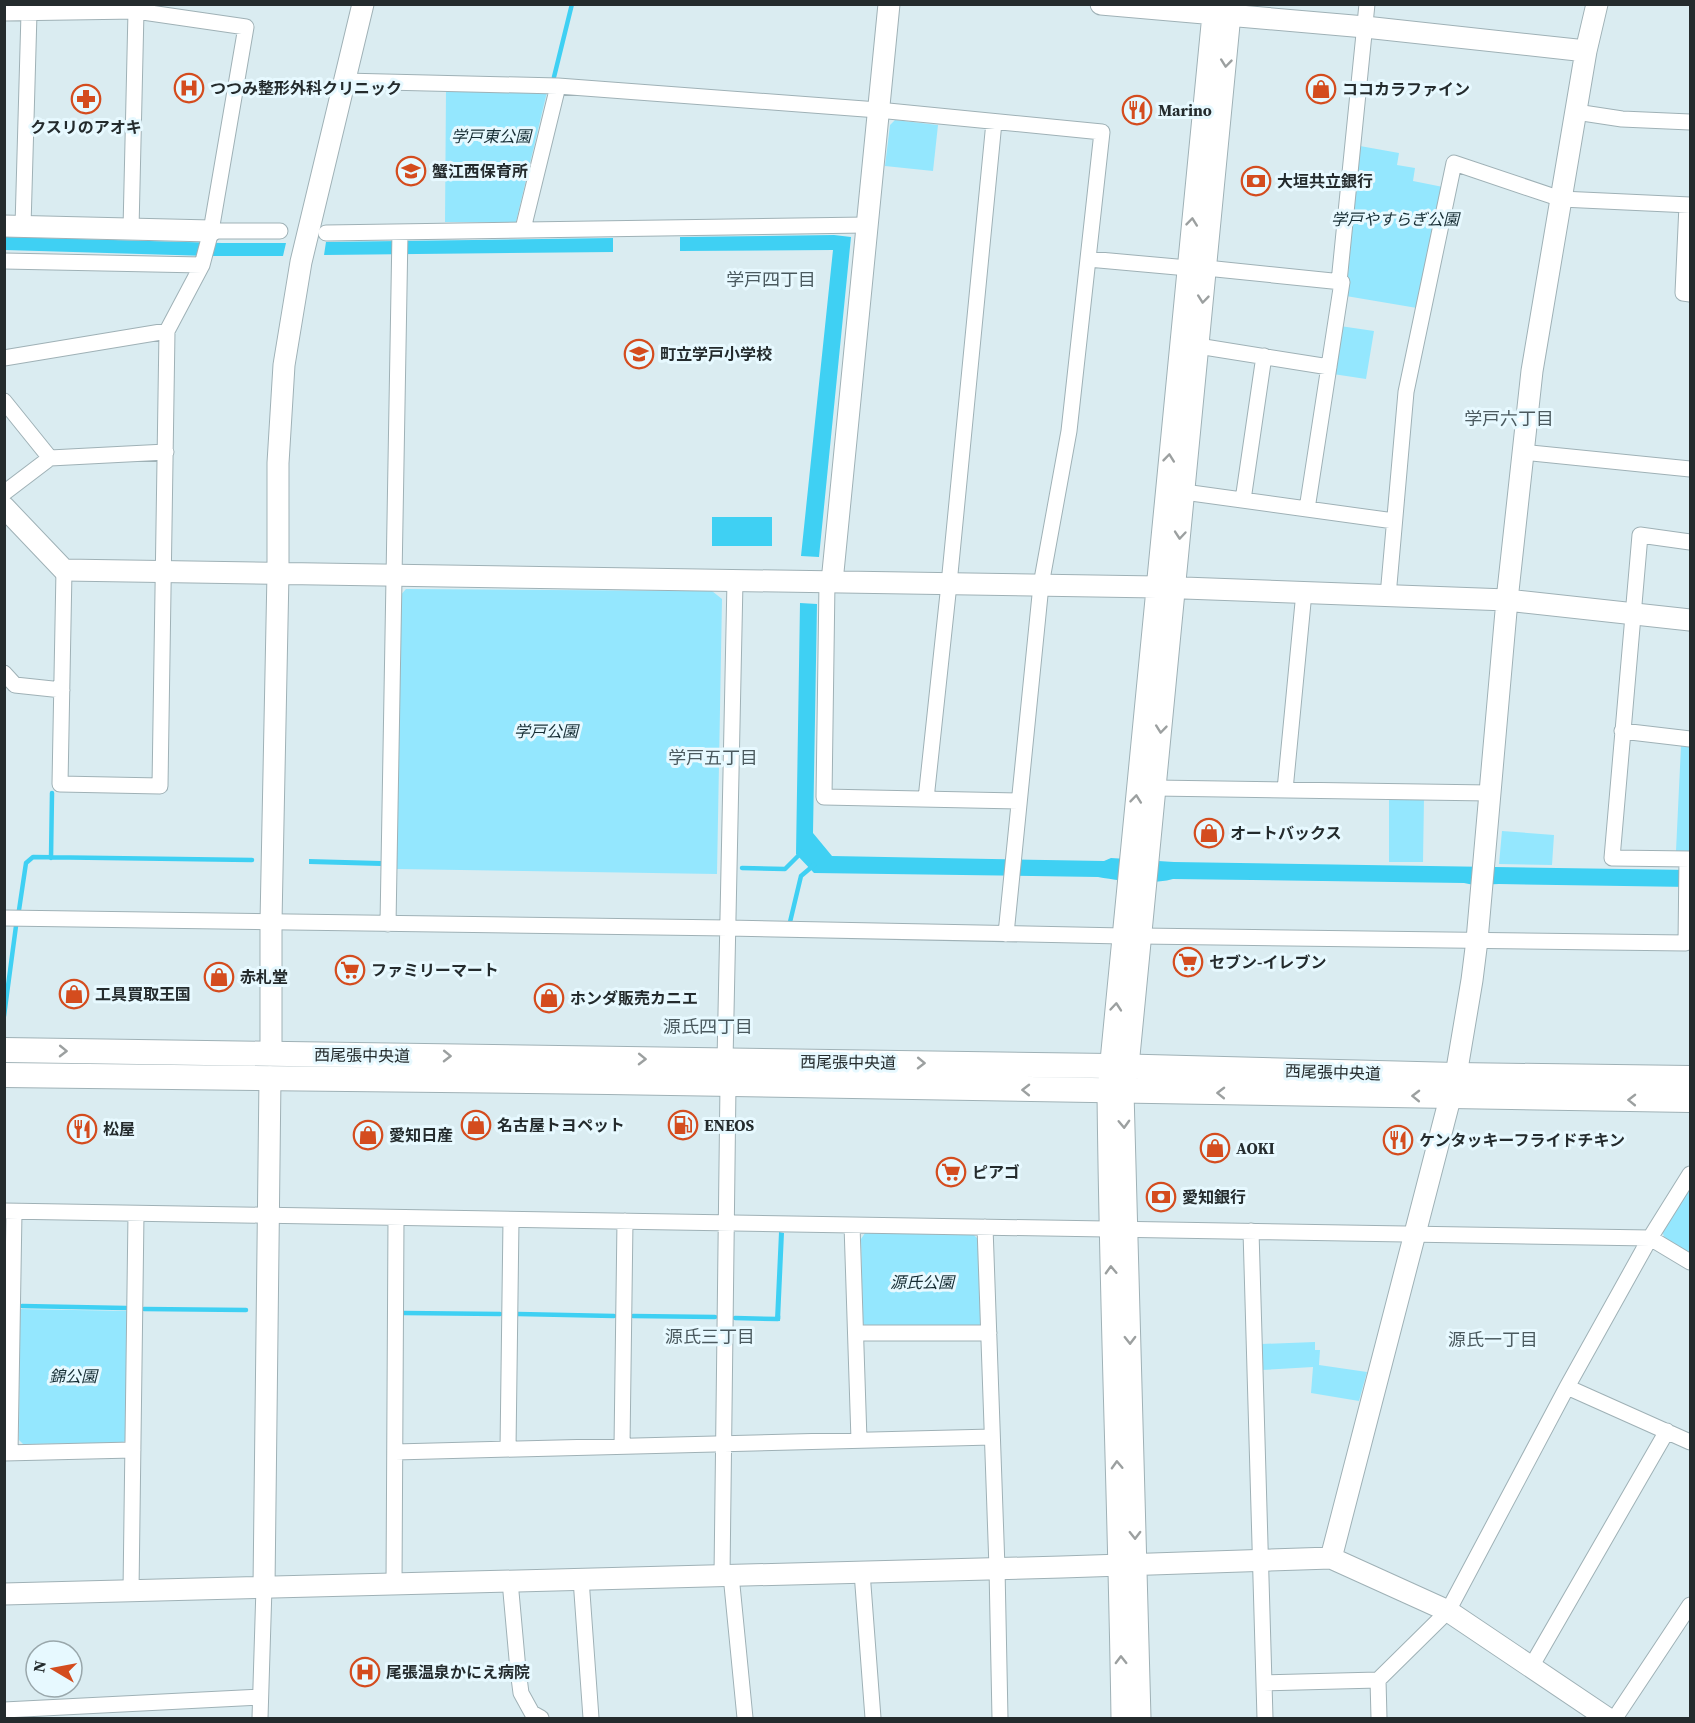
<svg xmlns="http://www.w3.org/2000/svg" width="1695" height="1723" font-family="'Source Serif 4','Noto Sans JP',serif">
  <rect width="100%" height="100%" fill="#daecf1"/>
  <path fill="#94e7fe" d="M446 89 547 92 516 222H445Z
    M895 120 938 125 933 171 885 166 890 125Z
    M1360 146 1399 153 1397 165 1415 168 1413 181 1443 187 1417 308 1346 296Z
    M1340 326 1374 331 1366 379 1333 374Z
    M406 589 712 591 722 599 717 874 395 869 399 597Z
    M1681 746 1690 747V852L1676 851Z
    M1389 798H1424L1423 862H1389Z
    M1502 831 1554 835 1552 865 1499 864Z
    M1690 1187V1253L1665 1239 1662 1231Z
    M865 1233 974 1235 980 1241 983 1324 978 1330 867 1328 863 1323 861 1239Z
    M20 1309 127 1311 126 1440 122 1443 23 1444 19 1440Z
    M1315 1342V1350H1320L1319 1365 1367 1372 1359 1401 1311 1393 1313 1367 1262 1370V1344Z"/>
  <path fill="#3fd0f3" d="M834 235 851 237 819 557 801 556 833 250 680 251V237Z
    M5 237 222 243H286L283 256H209L5 250Z
    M613 238V252L324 255 326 242Z
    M712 517H772V546H712Z
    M800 603 817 604 813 833 832 856 1104 861 1111 858 1174 862 1690 870V887L1499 884 1474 885 1464 883 1173 879C1152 885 1120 881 1098 877L814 873 796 854Z
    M309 859 381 861V866L309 864Z
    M779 1232 784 1233 780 1321H775V1319Z"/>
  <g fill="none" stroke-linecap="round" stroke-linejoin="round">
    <path stroke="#3fd0f3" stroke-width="4.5" d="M554 77 572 4
      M51 858 52 793
      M742 868 785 869 802 852
      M19 910 26 863 33 857 252 860
      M790 922 801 876 814 865
      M4 1016 16 926
      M22 1306 126 1308
      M144 1309 246 1310
      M404 1313 500 1314
      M518 1314 614 1316
      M633 1316 715 1317
      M735 1318 778 1319V1316"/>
    <g stroke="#9fb1b6" stroke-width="17">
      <path id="street" d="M4 13 136 11 246 27 211 231 202 265 167 331 160 786 60 784 64 570
        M344 81 558 86 878 110 1102 132 1069 431 1041 585 1006 934
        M1576 112 1622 119 1690 122
        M1687 205 1683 293 1690 294
        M23 226 29 13
        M131 229 136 11
        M523 229 558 86
        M211 231H280
        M326 233 866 225
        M1088 259 1188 268
        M4 261 202 265
        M1206 268 1342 282 1307 509
        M1339 282 1367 4
        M1198 346 1329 367
        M4 358 167 331
        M4 401 50 458
        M1522 452 1690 469
        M1184 492 1394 521
        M4 493 50 458 166 452
        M1243 500 1264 356
        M1690 542 1640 535 1612 858 1690 859
        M827 582 824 797 1019 801
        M1388 596 1406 392 1454 163 1561 199 1690 205
        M4 673 15 685 62 690
        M1622 731 1690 739
        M1155 788 1489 793
        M1285 790 1304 592
        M926 799 949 584 994 122
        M4 918 728 928 1123 936
        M388 924 400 232
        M1141 936 1686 943 1687 859
        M725 1061 735 581
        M4 1211 1650 1238 1690 1262
        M852 1225 859 1440
        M985 1227 997 1568 1000 1718
        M1251 1231 1265 1718
        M856 1333H989
        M1567 1387 1690 1442
        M622 1446 625 1221
        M508 1449 511 1220
        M395 1452 992 1437
        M4 1453 133 1450
        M10 1453 14 1212
        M862 1572 873 1718
        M722 1575 728 1084
        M731 1575 745 1718
        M581 1579 591 1718
        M510 1581 518 1670 521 1693 532 1713 541 1718
        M394 1584 396 1218
        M131 1591 136 1214
        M1531 1667 1667 1431
        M1378 1680 1379 1718
        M1264 1683 1378 1680 1448 1611 1567 1387 1650 1238 1690 1174
        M4 1710 260 1697
        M260 1718 264 1587
        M1615 1718 1690 1605"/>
    </g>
    <g stroke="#9fb1b6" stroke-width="23">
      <path id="secondary" d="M1101 4 1365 27 1586 51
        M4 226 211 231
        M4 507 64 570 1157 587 1507 600 1690 620
        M832 582 889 4
        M271 1053V922L278 573V463L284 365 301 262 363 4
        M1331 1558 1456 1075 1472 980 1477 940 1507 600 1532 371 1586 51 1597 4
        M264 1587 270 1077
        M4 1594 1062 1567 1331 1558 1448 1611 1607 1718
        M1122 1718C1119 1509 1110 1301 1108 1092L1214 4
        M1140 1718 1123 1092 1128 1066 1231 4"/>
    </g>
    <g stroke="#9fb1b6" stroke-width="26">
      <path id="primary" d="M4 1050 1110 1066 1456 1075 1690 1078
        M4 1075 608 1082 1690 1100"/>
    </g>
    <use href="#street" stroke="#fff" stroke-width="15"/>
    <use href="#secondary" stroke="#fff" stroke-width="21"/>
    <use href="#primary" stroke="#fff" stroke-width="24"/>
  </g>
  <defs><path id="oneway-chevron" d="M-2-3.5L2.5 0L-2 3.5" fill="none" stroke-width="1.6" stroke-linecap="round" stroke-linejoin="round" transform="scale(1.5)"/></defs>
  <g stroke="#9ca0a0">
    <use href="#oneway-chevron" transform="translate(1226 63) rotate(96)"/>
    <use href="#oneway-chevron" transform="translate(1192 222) rotate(-84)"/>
    <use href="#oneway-chevron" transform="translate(1203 299) rotate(96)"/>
    <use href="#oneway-chevron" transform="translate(1169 458) rotate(-84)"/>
    <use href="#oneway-chevron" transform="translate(1180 535) rotate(95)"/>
    <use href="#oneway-chevron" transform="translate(1161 729) rotate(96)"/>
    <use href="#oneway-chevron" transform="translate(1136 799) rotate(-84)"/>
    <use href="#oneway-chevron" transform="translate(1116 1007) rotate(-85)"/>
    <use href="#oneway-chevron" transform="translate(63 1051) rotate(1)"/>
    <use href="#oneway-chevron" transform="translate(447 1056) rotate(1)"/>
    <use href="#oneway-chevron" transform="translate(642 1059) rotate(1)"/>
    <use href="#oneway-chevron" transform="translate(921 1063) rotate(1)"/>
    <use href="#oneway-chevron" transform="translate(1026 1090) rotate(-179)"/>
    <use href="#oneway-chevron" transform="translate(1221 1093) rotate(-179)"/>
    <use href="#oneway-chevron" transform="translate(1416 1096) rotate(-179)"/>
    <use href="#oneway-chevron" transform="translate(1632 1100) rotate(-179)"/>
    <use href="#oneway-chevron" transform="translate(1124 1124) rotate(88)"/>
    <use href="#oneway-chevron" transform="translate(1111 1270) rotate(-92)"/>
    <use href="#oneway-chevron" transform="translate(1130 1340) rotate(89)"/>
    <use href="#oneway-chevron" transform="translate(1117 1465) rotate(-92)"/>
    <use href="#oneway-chevron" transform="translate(1135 1535) rotate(89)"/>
    <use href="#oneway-chevron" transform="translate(1121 1660) rotate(-91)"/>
  </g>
  <defs>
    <g id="hospital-ring" transform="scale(1.5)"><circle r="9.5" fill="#e7f9ff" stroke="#d44c1e" stroke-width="1.5"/><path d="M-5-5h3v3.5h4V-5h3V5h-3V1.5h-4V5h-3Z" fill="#d44c1e"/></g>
    <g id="shop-ring" transform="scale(1.5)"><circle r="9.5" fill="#e7f9ff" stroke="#d44c1e" stroke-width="1.5"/><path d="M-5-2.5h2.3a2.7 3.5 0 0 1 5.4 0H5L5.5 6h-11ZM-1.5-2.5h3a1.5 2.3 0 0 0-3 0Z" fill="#d44c1e"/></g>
    <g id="pharmacy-ring" transform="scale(1.5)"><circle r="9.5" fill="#e7f9ff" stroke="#d44c1e" stroke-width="1.5"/><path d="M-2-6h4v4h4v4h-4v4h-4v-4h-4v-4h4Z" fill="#d44c1e"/></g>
    <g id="restaurant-ring" transform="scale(1.5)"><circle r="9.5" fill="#e7f9ff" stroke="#d44c1e" stroke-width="1.5"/><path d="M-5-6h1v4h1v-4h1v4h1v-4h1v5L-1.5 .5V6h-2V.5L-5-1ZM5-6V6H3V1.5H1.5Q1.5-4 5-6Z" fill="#d44c1e"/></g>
    <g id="school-ring" transform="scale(1.5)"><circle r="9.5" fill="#e7f9ff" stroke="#d44c1e" stroke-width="1.5"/><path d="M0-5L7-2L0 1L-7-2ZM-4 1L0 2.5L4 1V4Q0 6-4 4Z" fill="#d44c1e"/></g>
    <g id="bank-ring" transform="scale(1.5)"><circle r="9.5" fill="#e7f9ff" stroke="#d44c1e" stroke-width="1.5"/><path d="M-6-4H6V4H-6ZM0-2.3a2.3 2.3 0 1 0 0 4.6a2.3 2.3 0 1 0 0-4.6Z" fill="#d44c1e"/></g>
    <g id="supermarket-ring" transform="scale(1.5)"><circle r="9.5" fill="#e7f9ff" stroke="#d44c1e" stroke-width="1.5"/><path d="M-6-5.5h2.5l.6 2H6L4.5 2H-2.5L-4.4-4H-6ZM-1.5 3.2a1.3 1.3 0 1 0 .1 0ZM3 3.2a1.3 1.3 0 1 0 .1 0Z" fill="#d44c1e"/></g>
    <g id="fuel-ring" transform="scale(1.5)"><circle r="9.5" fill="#e7f9ff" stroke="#d44c1e" stroke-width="1.5"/><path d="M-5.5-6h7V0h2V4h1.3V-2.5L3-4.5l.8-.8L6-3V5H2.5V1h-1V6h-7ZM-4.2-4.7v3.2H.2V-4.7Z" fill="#d44c1e"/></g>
  </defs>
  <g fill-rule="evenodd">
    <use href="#hospital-ring" x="189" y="88"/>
    <use href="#shop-ring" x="1321" y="89"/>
    <use href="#pharmacy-ring" x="86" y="99"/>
    <use href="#restaurant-ring" x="1137" y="110"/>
    <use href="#school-ring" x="411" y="171"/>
    <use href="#bank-ring" x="1256" y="181"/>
    <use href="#school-ring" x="639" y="354"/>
    <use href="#shop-ring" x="1209" y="833"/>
    <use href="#supermarket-ring" x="1188" y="962"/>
    <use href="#supermarket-ring" x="350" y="970"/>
    <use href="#shop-ring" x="219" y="977"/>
    <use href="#shop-ring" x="74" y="994"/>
    <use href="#shop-ring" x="549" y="998"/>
    <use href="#shop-ring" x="476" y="1125"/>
    <use href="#fuel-ring" x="683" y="1125"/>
    <use href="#restaurant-ring" x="82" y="1129"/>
    <use href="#shop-ring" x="368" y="1135"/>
    <use href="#restaurant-ring" x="1398" y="1140"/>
    <use href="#shop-ring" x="1215" y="1148"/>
    <use href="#supermarket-ring" x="951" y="1172"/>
    <use href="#bank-ring" x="1161" y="1197"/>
    <use href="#hospital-ring" x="365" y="1672"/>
  </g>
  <g text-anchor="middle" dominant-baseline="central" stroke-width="6" stroke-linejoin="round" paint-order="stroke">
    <g font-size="16" font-weight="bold" fill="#242b2d" stroke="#e7f9ff" text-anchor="start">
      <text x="210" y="88">つつみ整形外科クリニック</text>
      <text x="1342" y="89">ココカラファイン</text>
      <text x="1158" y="110">Marino</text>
      <text x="86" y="127" text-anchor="middle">クスリのアオキ</text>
      <text x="432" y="171">蟹江西保育所</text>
      <text x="1277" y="181">大垣共立銀行</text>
      <text x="660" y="354">町立学戸小学校</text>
      <text x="1230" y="833">オートバックス</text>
      <text x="1209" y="962">セブン-イレブン</text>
      <text x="371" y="970">ファミリーマート</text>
      <text x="240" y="977">赤札堂</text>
      <text x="95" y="994">工具買取王国</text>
      <text x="570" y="998">ホンダ販売カニエ</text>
      <text x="497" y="1125">名古屋トヨペット</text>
      <text x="704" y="1125">ENEOS</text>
      <text x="103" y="1129">松屋</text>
      <text x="389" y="1135">愛知日産</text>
      <text x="1419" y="1140">ケンタッキーフライドチキン</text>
      <text x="1236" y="1148">AOKI</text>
      <text x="972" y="1172">ピアゴ</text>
      <text x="1182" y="1197">愛知銀行</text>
      <text x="386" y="1672">尾張温泉かにえ病院</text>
    </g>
    <g font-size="16" font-style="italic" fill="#162d34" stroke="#e7f9ff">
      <text x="491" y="136">学戸東公園</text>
      <text x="1395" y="219">学戸やすらぎ公園</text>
      <text x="546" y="731">学戸公園</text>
      <text x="922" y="1282">源氏公園</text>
      <text x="73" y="1376">錦公園</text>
    </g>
    <g font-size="16" fill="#242b2d" stroke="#e7f9ff">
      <text transform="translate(362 1055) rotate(1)">西尾張中央道</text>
      <text transform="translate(848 1062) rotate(1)">西尾張中央道</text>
      <text transform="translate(1333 1072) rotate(2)">西尾張中央道</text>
    </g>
    <g font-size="18" fill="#4b5a5f" stroke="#e7f9ff">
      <text x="771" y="279">学戸四丁目</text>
      <text x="1509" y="418">学戸六丁目</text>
      <text x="713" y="757">学戸五丁目</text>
      <text x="708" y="1026">源氏四丁目</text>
      <text x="710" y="1336">源氏三丁目</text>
      <text x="1493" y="1339">源氏一丁目</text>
    </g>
  </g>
  <rect width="1695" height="1723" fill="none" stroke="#242b2d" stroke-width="12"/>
  <g transform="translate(54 1669) rotate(280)"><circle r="28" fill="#e7f9ff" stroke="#99a7ab" stroke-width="1.5"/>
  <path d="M0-4.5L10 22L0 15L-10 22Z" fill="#d44c1e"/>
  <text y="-9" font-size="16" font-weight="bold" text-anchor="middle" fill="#242b2d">N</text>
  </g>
</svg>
